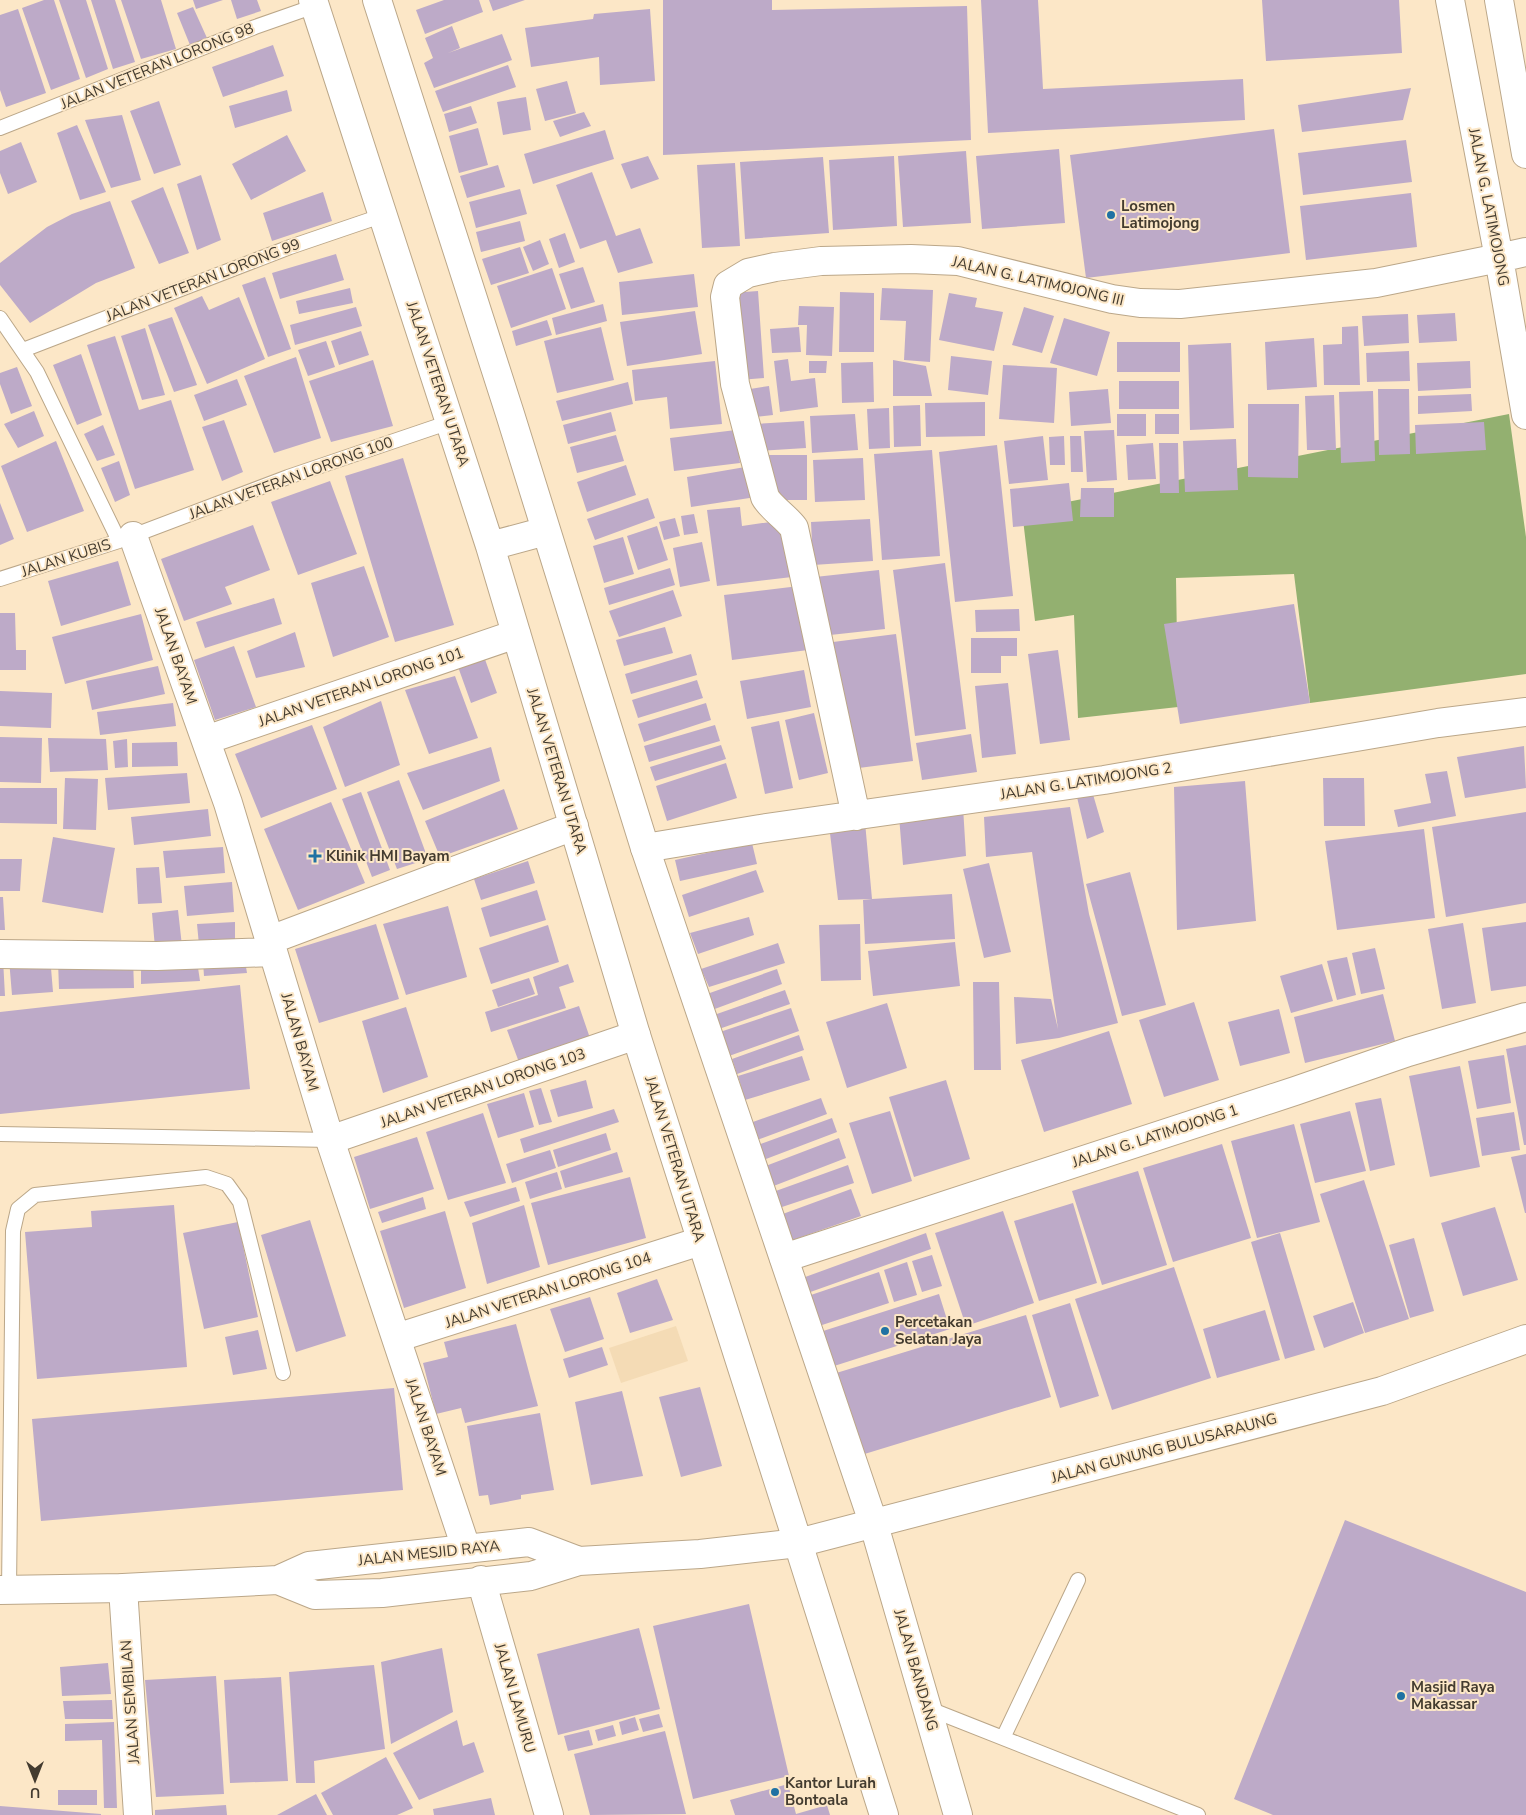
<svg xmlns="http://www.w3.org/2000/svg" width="1526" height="1815" font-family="'Nunito Sans',sans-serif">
  <rect width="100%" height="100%" fill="#fce7c7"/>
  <path fill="#f4dbb5" d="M676 1326 688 1361 621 1383 609 1348Z"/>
  <path fill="#93b070" d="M1509 414 1526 537V674L1310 703 1294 574 1176 578 1178 707 1078 718 1074 615 1035 621 1022 511Z"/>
  <path fill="#bdaac8" d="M44 0H54L80 79 51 90 22 8Z
    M59 0H86L108 69 86 78Z
    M91 0H115L135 62 113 69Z
    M121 0H161L176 49 141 59Z
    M193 0H223L196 9Z
    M231 0H257L261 11 237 19Z
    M444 0H479L483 12 425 34 416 10Z
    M489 0H525L493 11Z
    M663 0H772V10L967 6 971 140 663 155Z
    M981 0H1038L1043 89 1243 79 1245 120 988 133Z
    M1262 0H1399L1402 53 1266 61Z
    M193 7 207 38 190 45 177 13Z
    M18 9 46 93 6 107 0 90V15Z
    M650 9 655 81 600 85 599 57 531 67 525 28 593 19 594 14Z
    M452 26 460 48 448 53 502 34 512 60 434 88 424 63 433 58 425 38Z
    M273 45 284 76 223 97 212 67Z
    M508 65 516 87 443 112 435 91Z
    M567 81 576 113 545 121 536 89Z
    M1411 88 1403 120 1302 132 1298 105Z
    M287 90 292 111 235 128 229 106Z
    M526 97 531 130 503 135 497 102Z
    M159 101 181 165 154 174 130 111Z
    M471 106 477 123 449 132 444 114Z
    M584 112 591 126 560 137 553 121Z
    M122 115 141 180 111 188 85 120Z
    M77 125 106 192 80 200 57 133Z
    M478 128 488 165 459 173 449 136Z
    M1274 129 1290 253 1086 278 1070 155Z
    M605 130 614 159 533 184 524 154Z
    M287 135 306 171 251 200 232 164Z
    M1406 140 1412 182 1303 195 1298 153Z
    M21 142 37 182 8 194 0 173V151Z
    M1059 149 1065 223 982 229 976 156Z
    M966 151 971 223 903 227 898 156Z
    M648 156 659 179 631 189 621 164Z
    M894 156 897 226 833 230 829 160Z
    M823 157 829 233 745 239 740 162Z
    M735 163 740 246 702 248 697 165Z
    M498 165 505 187 467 198 460 176Z
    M592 172 616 236 640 228 653 263 618 273 606 240 580 249 556 185Z
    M201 175 221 240 197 250 177 184Z
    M163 187 189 253 159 264 131 201Z
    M520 189 527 214 476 228 469 202Z
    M323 192 332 221 272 241 263 213Z
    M1411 193 1417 247 1306 260 1300 206Z
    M110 201 135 268 96 283 30 323 0 285V263L47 227 72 214Z
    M520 221 525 241 481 252 476 232Z
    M565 233 575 262 559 268 549 239Z
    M540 240 549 264 533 271 523 247Z
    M520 247 529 273 491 285 482 259Z
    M336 254 344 280 280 299 272 273Z
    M583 267 595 302 571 309 559 274Z
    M552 268 566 309 511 328 497 286Z
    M694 274 698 307 622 315 619 282Z
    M265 277 291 349 268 357 242 285Z
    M350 288 353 303 299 314 296 301Z
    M882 288 933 290 930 362 904 360 906 321 880 320Z
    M758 291 764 378 739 380 731 293Z
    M840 292 874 293V352H839Z
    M949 293 977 298 975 307 1003 312 994 351 939 340Z
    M202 296 209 310 239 297 265 359 207 384 174 308Z
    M603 304 607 321 556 335 552 318Z
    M799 306 834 307 832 356 806 355 807 325H798Z
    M356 307 362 326 295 345 290 325Z
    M1024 307 1054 316 1042 353 1012 345Z
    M695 311 702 354 627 366 620 322Z
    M1455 313 1457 341 1419 343 1417 315Z
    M1408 314 1409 343 1364 346 1362 316Z
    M172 317 197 385 174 392 148 325Z
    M1064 318 1110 332 1097 376 1050 363Z
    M547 320 552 335 516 346 512 331Z
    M1358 326 1360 385H1324L1323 345 1342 344V327Z
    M601 327 614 380 557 393 544 341Z
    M799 327 801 352 772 353 770 329Z
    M145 328 165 395 142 400 121 336Z
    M361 331 369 355 339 365 331 341Z
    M115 336 139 410 171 400 194 470 135 489 87 345Z
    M1314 338 1317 387 1267 390 1265 342Z
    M326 341 335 367 308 376 298 350Z
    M1117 342H1180V372H1117Z
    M1231 343 1234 428 1190 430 1188 345Z
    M1409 351 1410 381 1367 382 1366 353Z
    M81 354 102 415 77 425 53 365Z
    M951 356 992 361 988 395 948 390Z
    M296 357 321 438 274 453 244 376Z
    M788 359 791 381 815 378 818 407 780 412 774 361Z
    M373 360 393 426 331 442 309 381Z
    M893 360 926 366 932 396H893Z
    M715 361 722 424 670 429 667 397 635 401 632 370Z
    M809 361H827L826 373H809Z
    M1470 361 1471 388 1418 391 1417 363Z
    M873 362 874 402 842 403 841 363Z
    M1003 365 1057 368 1054 423 999 419Z
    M17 367 32 406 11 414 0 384V373Z
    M237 379 247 405 204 421 194 395Z
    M1119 381H1179V409H1119Z
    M628 382 633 404 562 421 556 401Z
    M769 386 773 415 747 418 744 390Z
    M1108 389 1111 423 1071 426 1069 392Z
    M1378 389H1409L1410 454 1379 455Z
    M1373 391 1375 461 1341 463 1339 392Z
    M1471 394 1472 411 1418 414V396Z
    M1334 395 1336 450H1307L1305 396Z
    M985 402V436L926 437 925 403Z
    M1248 404H1299L1298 478 1248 477Z
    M920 405 921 446 894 447 893 406Z
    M889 408 890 448 869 449 867 409Z
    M34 411 44 436 18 448 4 424Z
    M611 412 616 431 568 444 563 425Z
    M855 414 858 450 812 453 810 416Z
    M1117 414H1146V436H1117Z
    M1155 414H1179V434H1155Z
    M224 420 243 472 222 481 202 427Z
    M804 421 806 448 757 451 755 424Z
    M1484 422 1486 450 1416 454 1415 425Z
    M103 425 115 455 97 461 84 434Z
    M736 430 740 463 674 471 670 438Z
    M1114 430 1117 480 1087 482 1084 431Z
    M616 435 624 461 577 473 570 447Z
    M1043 436 1048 480 1009 484 1004 441Z
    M1064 436 1065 465H1050L1049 437Z
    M1070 436H1081L1083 472H1071Z
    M1236 439 1238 490 1185 492 1183 441Z
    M56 441 84 511 27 532 1 466Z
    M1153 443 1156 479 1128 480 1126 445Z
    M1159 443H1178L1179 493H1160Z
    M997 445 1013 596 955 602 939 452Z
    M932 450 940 556 882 560 874 454Z
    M769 455H807V500H768Z
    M403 458 454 625 395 642 345 476Z
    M863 458 865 500 815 502 813 460Z
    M119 461 130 495 115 502 101 468Z
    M626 465 636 495 587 512 577 482Z
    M751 466 756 497 691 507 687 477Z
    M330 481 357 554 298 575 271 502Z
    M1069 483 1073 521 1013 527 1010 489Z
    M1081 488H1114V517H1080Z
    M648 498 655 518 595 540 587 519Z
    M0 503 14 539 0 545Z
    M740 507 742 526 784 520 792 577 717 586 707 510Z
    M694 514 698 533 684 535 681 516Z
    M675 518 680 536 664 540 659 522Z
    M870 519 873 561 813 565 811 522Z
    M253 525 270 570 225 587 232 604 184 621 161 559Z
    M657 526 668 560 638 570 627 536Z
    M623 537 634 574 604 583 593 546Z
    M702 542 710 581 680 587 673 548Z
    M118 561 131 605 61 626 48 581Z
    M945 563 966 729 915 736 893 570Z
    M364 566 389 637 333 657 311 583Z
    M670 568 675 585 609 605 604 588Z
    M879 570 885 629 821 636 815 577Z
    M799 586 808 650 732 660 724 595Z
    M673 590 682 616 619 637 609 611Z
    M274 598 282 624 205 648 196 622Z
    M1294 604 1310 703 1180 724 1164 624Z
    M1019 609 1020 631 976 632 975 610Z
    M0 613H15L16 650H26V670H0Z
    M141 614 153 660 65 684 52 637Z
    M665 627 673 653 624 666 616 640Z
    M295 632 305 667 256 678 247 651Z
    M896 634 913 761 851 769 833 642Z
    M971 638H1017V656H1001V673H971Z
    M234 646 256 707 215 720 194 660Z
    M1058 650 1070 740 1040 744 1028 654Z
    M482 651 497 693 471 703 457 664Z
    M691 654 697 675 631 694 625 674Z
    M158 666 165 694 92 710 86 681Z
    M804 670 811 707 747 719 740 681Z
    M455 676 478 738 429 754 405 690Z
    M697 680 703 698 638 718 632 700Z
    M1008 683 1016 754 982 758 975 686Z
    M0 691 52 693 51 728 0 726Z
    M381 701 400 765 345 787 323 727Z
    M173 703 176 726 100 735 97 712Z
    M706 703 711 720 644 742 638 724Z
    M814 713 828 773 799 780 785 720Z
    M779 721 793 788 765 794 751 727Z
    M312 725 337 789 261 818 235 754Z
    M715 725 720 741 649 762 644 746Z
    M971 734 977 772 922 780 916 743Z
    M0 737 42 738 41 783 0 782Z
    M48 738 106 739 108 770 50 772Z
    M127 739 128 767 115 768 113 741Z
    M177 742 178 766 132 767V743Z
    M721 745 726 759 655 781 650 767Z
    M1524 746 1526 788 1465 798 1457 757Z
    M491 747 500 781 423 810 407 773Z
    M726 763 737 798 667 821 656 786Z
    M1447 771 1456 816 1398 827 1394 810 1431 803 1425 774Z
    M187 773 190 803 108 810 105 778Z
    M65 778 98 779 96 830 63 829Z
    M1323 778H1364L1365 826H1324Z
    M399 780 428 859 397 869 367 792Z
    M1245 781 1256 921 1177 930 1174 787Z
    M0 788H57V824L0 823Z
    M504 789 518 829 440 857 425 821Z
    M1092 791 1104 832 1087 839 1076 793Z
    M361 792 390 870 372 877 342 799Z
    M331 802 365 883 298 910 264 829Z
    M963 807 966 856 903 865 899 816Z
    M1070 807 1089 914 1118 1023 1059 1038 1016 1044 1014 997 1051 999 1058 1029 1032 852 986 857 984 817Z
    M208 809 211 836 134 845 131 817Z
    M1526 812V903L1446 917 1432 827Z
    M865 822 872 899 952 894 955 939 865 944 863 900 872 899 838 900 829 825Z
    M1424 829 1435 918 1337 930 1325 841Z
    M53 837 115 848 103 913 42 902Z
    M752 843 757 864 680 881 675 860Z
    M223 847 225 873 166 878 163 851Z
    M0 859H22L20 891H0Z
    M528 861 535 883 481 900 474 879Z
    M989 863 1011 952 984 958 963 869Z
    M159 867 162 903 138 904 136 868Z
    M756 870 764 892 689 917 682 895Z
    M1130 872 1166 1005 1122 1016 1086 884Z
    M232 882 234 912 187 916 184 886Z
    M537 890 546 920 490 937 481 908Z
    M0 897H3L5 930H0Z
    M448 906 467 977 406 995 383 924Z
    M178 910 182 946 155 948 152 913Z
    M749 917 754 935 698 954 690 933Z
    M235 922V943L199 945 197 924Z
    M1526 922V986L1491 991 1482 928Z
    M1463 923 1476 1003 1442 1009 1428 929Z
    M376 924 399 999 319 1023 295 949Z
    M860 924 861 980 821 981 819 925Z
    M548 925 559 962 491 984 479 948Z
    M955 942 960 986 873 996 868 951Z
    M778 943 785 963 709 987 701 969Z
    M1375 948 1385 989 1361 994 1352 953Z
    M50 956 53 992 12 995 9 959Z
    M1347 957 1356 995 1337 1000 1327 961Z
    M0 959H3L5 996H0Z
    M133 959 134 988 59 989 58 961Z
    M197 961 200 981 141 984V963Z
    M245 961 247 973 204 976 203 962Z
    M568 964 574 982 559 987 566 1008 491 1032 485 1012 538 995 533 977Z
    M1322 964 1333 1001 1291 1013 1280 976Z
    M777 969 782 984 712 1010 707 994Z
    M529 978 535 994 498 1007 492 990Z
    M973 982H999L1001 1070H974Z
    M240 985 250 1089 0 1114V1012Z
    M785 990 790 1004 719 1029 714 1015Z
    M1383 994 1395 1041 1305 1063 1294 1017Z
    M1194 1002 1219 1080 1164 1097 1139 1020Z
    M887 1003 907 1068 847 1088 826 1022Z
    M579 1006 591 1041 520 1065 507 1030Z
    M406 1007 428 1077 383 1093 362 1021Z
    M791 1008 799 1031 729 1056 720 1032Z
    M1279 1009 1290 1053 1240 1066 1228 1022Z
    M1109 1031 1132 1104 1044 1132 1021 1060Z
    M799 1035 804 1050 737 1074 732 1059Z
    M1526 1045V1145H1524L1506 1049Z
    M1504 1055 1511 1103 1477 1109 1468 1061Z
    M802 1056 810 1080 745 1100 738 1076Z
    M1460 1066 1480 1167 1430 1177 1409 1076Z
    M586 1080 593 1108 558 1117 550 1090Z
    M946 1080 970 1159 914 1177 889 1097Z
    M541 1088 552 1122 539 1125 529 1091Z
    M524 1093 534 1127 498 1138 487 1104Z
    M821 1098 827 1114 757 1140 750 1123Z
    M1381 1098 1395 1165 1370 1171 1355 1103Z
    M614 1109 619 1122 524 1153 520 1139Z
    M890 1111 912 1181 872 1194 849 1123Z
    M1350 1111 1366 1171 1315 1183 1300 1124Z
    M1514 1112 1520 1150 1482 1156 1476 1118Z
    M483 1113 506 1183 448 1200 426 1132Z
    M832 1118 837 1132 761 1161 755 1146Z
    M1294 1124 1320 1222 1257 1238 1231 1141Z
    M606 1133 611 1150 558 1167 553 1150Z
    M417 1137 434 1189 370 1209 354 1157Z
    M839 1138 846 1158 771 1187 763 1167Z
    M1222 1144 1251 1238 1173 1262 1143 1168Z
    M550 1150 556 1168 512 1183 506 1164Z
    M617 1152 623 1172 565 1188 560 1171Z
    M1526 1154V1213H1525L1511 1157Z
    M848 1165 854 1183 779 1208 773 1192Z
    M1138 1171 1167 1265 1102 1285 1072 1191Z
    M557 1172 562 1189 530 1199 525 1182Z
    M630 1177 646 1238 548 1265 531 1203Z
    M1364 1180 1409 1319 1365 1333 1320 1194Z
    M516 1187 520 1201 470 1217 464 1202Z
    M851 1189 861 1216 790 1241 780 1215Z
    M423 1197 426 1209 382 1223 378 1212Z
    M1073 1203 1097 1283 1039 1301 1014 1221Z
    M174 1205 187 1367 37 1379 25 1232 92 1227 91 1211Z
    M524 1205 540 1267 487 1284 472 1223Z
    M1495 1207 1518 1280 1463 1296 1441 1223Z
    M445 1211 466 1288 404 1308 380 1231Z
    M1003 1211 1034 1303 966 1326 935 1233Z
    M310 1220 346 1336 296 1352 261 1235Z
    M238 1222 258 1317 204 1329 183 1233Z
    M926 1233 931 1249 802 1295 797 1280Z
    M1280 1233 1315 1350 1285 1359 1251 1242Z
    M1414 1238 1434 1311 1410 1318 1389 1245Z
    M932 1255 942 1286 922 1292 912 1261Z
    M907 1262 917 1295 894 1302 884 1270Z
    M1174 1267 1211 1378 1112 1410 1075 1299Z
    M879 1272 889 1303 816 1327 805 1297Z
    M657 1279 673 1320 630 1333 617 1293Z
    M939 1294 950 1329 831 1367 820 1332Z
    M590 1297 604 1339 565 1352 550 1309Z
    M1353 1302 1364 1333 1324 1348 1313 1316Z
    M1070 1303 1099 1396 1060 1408 1032 1315Z
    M1265 1310 1280 1360 1217 1378 1203 1329Z
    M1026 1315 1051 1397 858 1456 833 1374Z
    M516 1324 538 1406 465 1423 461 1408 436 1414 423 1363 448 1357 444 1342Z
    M258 1330 267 1369 233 1375 225 1337Z
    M602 1347 608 1365 569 1378 563 1359Z
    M700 1387 722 1466 681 1477 659 1397Z
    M394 1388 403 1490 41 1521 32 1419Z
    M622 1391 643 1476 591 1485 575 1402Z
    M540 1413 554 1490 521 1495V1499L490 1505 488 1495 479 1496 467 1426Z
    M1345 1520 1526 1592V1815H1273L1234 1799Z
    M749 1604 789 1776 693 1799 653 1626Z
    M639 1628 660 1709 558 1735 537 1654Z
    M442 1648 453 1712 391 1744 381 1662Z
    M108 1663 111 1694 62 1696 60 1667Z
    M374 1665 385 1749 314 1761 315 1783H296L289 1672Z
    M216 1676 224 1794 156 1797 145 1680Z
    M281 1677 288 1781 230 1783 224 1680Z
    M112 1700 113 1719H65L63 1701Z
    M659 1714 663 1727 643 1732 639 1719Z
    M635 1717 639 1730 622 1735 619 1722Z
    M457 1720 463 1746 474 1742 484 1772 419 1800 393 1753Z
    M114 1722 117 1808H104L102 1740 65 1741V1724Z
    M613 1725 616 1736 598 1741 595 1730Z
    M589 1730 593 1745 568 1751 564 1736Z
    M665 1731 686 1814 590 1815 574 1754Z
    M386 1757 413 1808 397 1815H333L321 1793Z
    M788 1784 796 1814 827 1805 830 1815H735L730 1800Z
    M58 1790H97V1805H58Z
    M316 1794 327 1815H277Z
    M491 1798 495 1815H434L433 1809Z
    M226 1805 227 1815H155V1810Z
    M0 1806 101 1814V1815H0Z"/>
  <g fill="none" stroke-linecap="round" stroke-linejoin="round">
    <g stroke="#bba789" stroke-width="16">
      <path id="service" d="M0 128 255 27 315 6
        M0 318 37 372 119 541
        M23 350 290 247 384 215
        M0 579 119 541 288 477 450 422
        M0 1134 330 1140
        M9 1590 13 1231 18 1209 35 1195 206 1177 227 1184 240 1202 283 1373
        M927 1708 1198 1815
        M1003 1738 1078 1580"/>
    </g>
    <g stroke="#bba789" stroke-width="30">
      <path id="minor" d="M133 536 228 803 330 1140 466 1548
        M206 740 516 634
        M856 816 794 528C786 517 770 507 765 497L735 384 725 297 728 285 748 273 775 267 821 261 911 259 958 261 1112 299 1140 303 1180 304 1376 283 1499 258
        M645 848 760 829 1104 780 1438 723 1526 712
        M270 940 574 826
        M0 954 157 956 273 952
        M330 1140 636 1035
        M784 1258 1295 1091 1408 1052 1526 1017
        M396 1338 701 1241
        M481 1580 549 1815
        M123 1588 138 1815"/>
    </g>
    <g stroke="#bba789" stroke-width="30">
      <path id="secondary" d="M1450 0 1499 258 1526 415
        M1499 0 1526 154
        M1499 258 1526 252
        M874 1525 958 1815
        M798 1543 884 1815"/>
    </g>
    <g stroke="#bba789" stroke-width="30">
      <path id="trunk" d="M313 0 490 546 636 1035 798 1543
        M377 0 510 414 645 848 874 1525
        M490 546 546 531
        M278 1580 309 1566 529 1542 579 1561
        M0 1590 123 1588 278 1580 315 1595 382 1593 531 1576 579 1561 700 1554 798 1543 1382 1391 1526 1339"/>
    </g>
    <use href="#service" stroke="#fff" stroke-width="14"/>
    <use href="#minor" stroke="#fff" stroke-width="28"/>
    <use href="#secondary" stroke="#fff" stroke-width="28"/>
    <use href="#trunk" stroke="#fff" stroke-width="28"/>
  </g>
  <g fill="#2072a3" stroke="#fce7c7" stroke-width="2">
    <circle cx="1111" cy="215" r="5"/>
    <path d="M312.5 848.5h5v5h5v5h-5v5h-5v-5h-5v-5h5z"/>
    <circle cx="885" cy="1331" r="5"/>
    <circle cx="1401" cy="1696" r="5"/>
    <circle cx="775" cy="1792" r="5"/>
  </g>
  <g text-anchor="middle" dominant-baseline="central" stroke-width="4" stroke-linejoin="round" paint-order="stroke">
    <g font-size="15" fill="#433b2f" stroke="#fce7c7">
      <text transform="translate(157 66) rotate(-22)">JALAN VETERAN LORONG 98</text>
      <text transform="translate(1489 207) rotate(79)">JALAN G. LATIMOJONG</text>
      <text transform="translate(203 280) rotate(-21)">JALAN VETERAN LORONG 99</text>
      <text transform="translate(1038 281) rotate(13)">JALAN G. LATIMOJONG III</text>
      <text transform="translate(438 384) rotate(72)">JALAN VETERAN UTARA</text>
      <text transform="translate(291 478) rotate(-20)">JALAN VETERAN LORONG 100</text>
      <text transform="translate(66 558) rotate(-18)">JALAN KUBIS</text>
      <text transform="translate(176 656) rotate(71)">JALAN BAYAM</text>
      <text transform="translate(361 687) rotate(-19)">JALAN VETERAN LORONG 101</text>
      <text transform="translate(557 771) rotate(73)">JALAN VETERAN UTARA</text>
      <text transform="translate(1086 781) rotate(-9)">JALAN G. LATIMOJONG 2</text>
      <text transform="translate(300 1042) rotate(74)">JALAN BAYAM</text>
      <text transform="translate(483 1088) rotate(-19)">JALAN VETERAN LORONG 103</text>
      <text transform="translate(1155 1136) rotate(-18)">JALAN G. LATIMOJONG 1</text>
      <text transform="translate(675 1159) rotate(73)">JALAN VETERAN UTARA</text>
      <text transform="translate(548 1290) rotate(-18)">JALAN VETERAN LORONG 104</text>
      <text transform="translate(426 1427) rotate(72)">JALAN BAYAM</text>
      <text transform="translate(1164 1448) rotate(-15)">JALAN GUNUNG BULUSARAUNG</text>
      <text transform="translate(429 1553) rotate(-6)">JALAN MESJID RAYA</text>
      <text transform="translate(916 1670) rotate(74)">JALAN BANDANG</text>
      <text transform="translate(515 1698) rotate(74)">JALAN LAMURU</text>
      <text transform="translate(130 1702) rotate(-94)">JALAN SEMBILAN</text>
    </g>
    <g font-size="15" font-weight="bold" fill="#433b2f" stroke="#fce7c7" text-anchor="start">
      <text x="1121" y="206">Losmen<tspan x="1121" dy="17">Latimojong</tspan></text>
      <text x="326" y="856">Klinik HMI Bayam</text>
      <text x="895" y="1322">Percetakan<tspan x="895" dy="17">Selatan Jaya</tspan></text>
      <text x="1411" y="1687">Masjid Raya<tspan x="1411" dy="17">Makassar</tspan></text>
      <text x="785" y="1783">Kantor Lurah<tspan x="785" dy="17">Bontoala</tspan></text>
    </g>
  </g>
  <g transform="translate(35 1780) rotate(180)" stroke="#fce7c7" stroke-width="4" paint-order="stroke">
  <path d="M0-4L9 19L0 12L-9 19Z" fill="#433b2f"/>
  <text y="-8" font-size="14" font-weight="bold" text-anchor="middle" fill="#433b2f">U</text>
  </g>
</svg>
